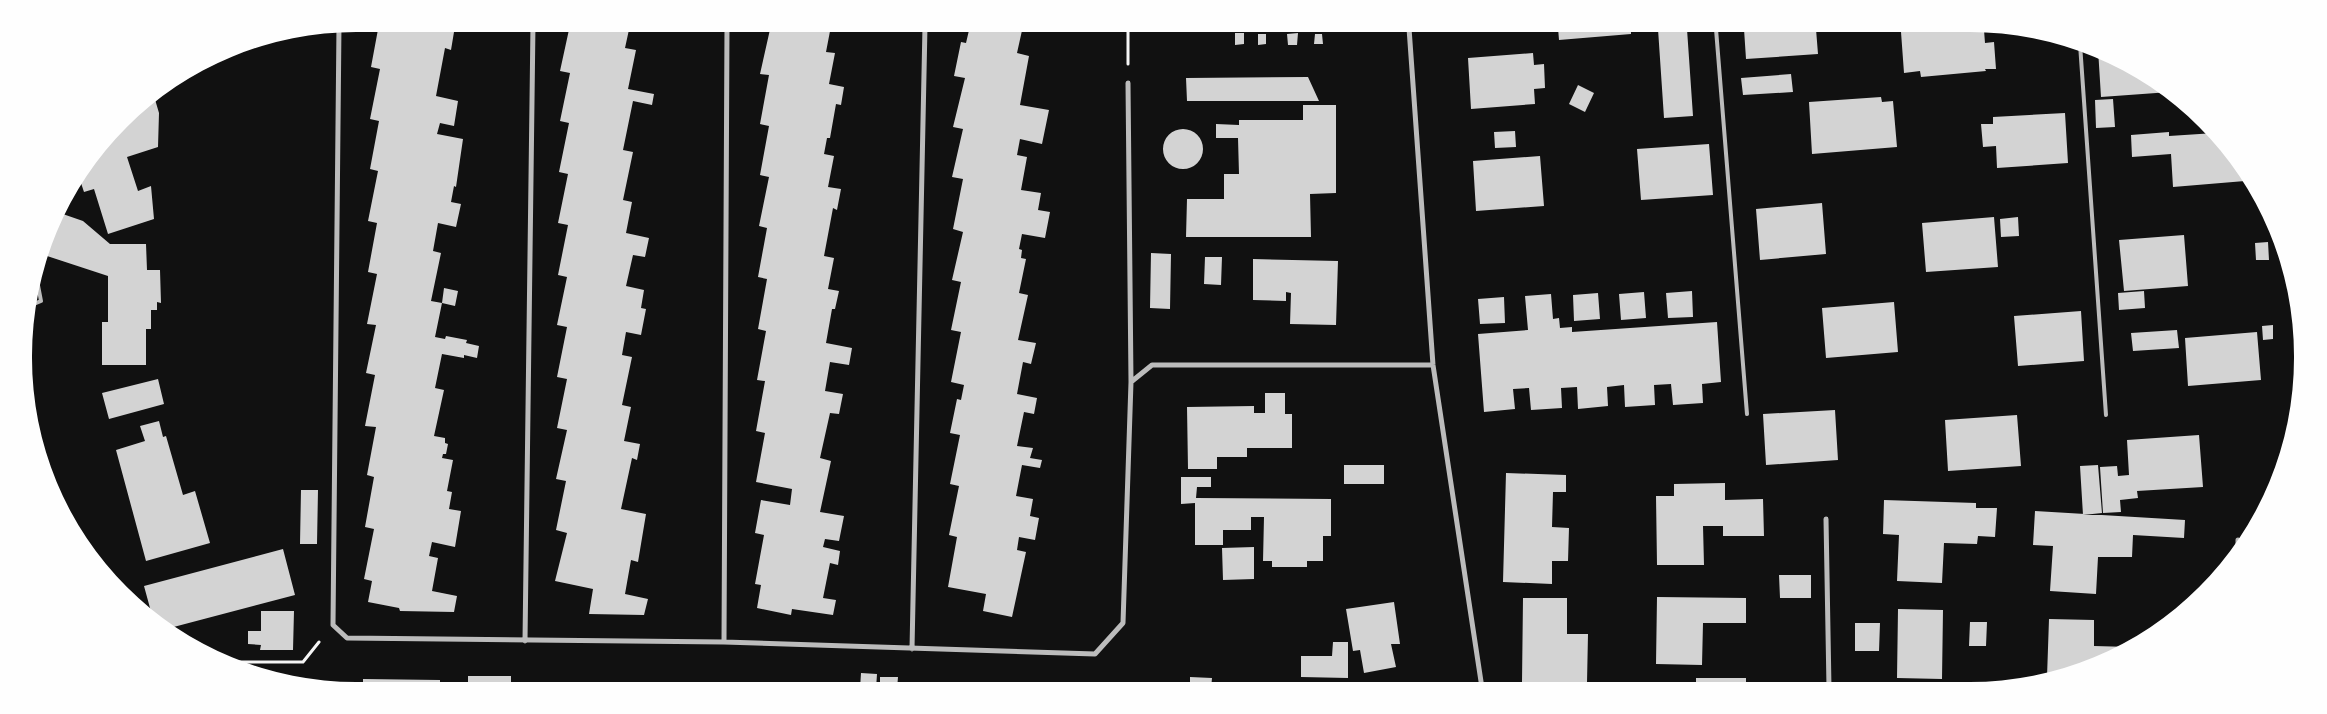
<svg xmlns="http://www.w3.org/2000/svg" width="2327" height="714" font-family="Barlow,sans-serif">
  <rect width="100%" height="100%" fill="#111"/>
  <path fill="#d3d3d3" d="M379 24H440L439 29 454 32 451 50 445 48 436 96 458 101 454 126 440 123 437 134 463 139 456 187 454 186 451 202 461 204 456 227 438 223 433 251 441 253 431 301 442 303 435 337 445 339 446 336 467 340 466 343 479 346 477 358 464 355V358L442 354 435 388 444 390 434 436 445 438V443L448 444 446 454H443L442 458 453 460 447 491 452 492 449 509 461 511 455 547 432 542 429 556 438 558 432 591 457 596 454 612 400 611 399 608 368 602 372 581 364 579 374 529 365 527 374 477 367 475 376 427 365 426 375 375 366 373 376 325 367 324 377 274 368 272 377 223 368 221 378 171 370 169 379 121 370 119 380 69 371 67Z
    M570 25H630L625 48 636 50 628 89 654 94 652 105 633 101 623 150 633 152 623 200 632 202 626 233 649 238 645 257 633 255 626 286 644 290 641 308 646 309 641 335 626 332 622 355 632 357 622 405 631 407 624 441 640 444 637 460 632 458 621 509 646 514 638 562 631 560 625 594 648 599 644 615 589 614 593 589 555 581 567 533 556 530 566 481 556 479 567 430 557 428 567 379 557 377 567 327 557 325 567 277 558 275 568 225 558 223 568 174 559 172 569 123 560 121 570 73 560 71Z
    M771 25 831 26 826 52 835 53 829 84 844 87 841 105 836 104 830 138H827L824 154 834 156 828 187 841 189 837 210 833 208 824 256 834 258 828 289 839 291 835 309H832L826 343 852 348 849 365 830 362 825 391 843 394 839 414 830 413 820 458 831 461 820 512 844 516 839 541 825 539 823 547 840 551 838 565 830 563 823 598 836 600 833 615 792 609 791 615 757 608 761 585 755 584 764 535 755 533 761 500 790 505 792 489 756 482 765 433 756 431 765 381 757 380 766 331 758 329 767 279 758 277 767 228 759 226 769 177 760 175 769 126 760 124 769 75 760 74Z
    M970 26H1023L1017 53 1029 56 1020 105 1049 110 1042 144 1020 139 1017 155 1027 157 1021 190 1041 193 1038 210 1050 212 1045 238 1022 234 1019 249 1022 250 1021 258 1026 259 1019 293 1028 295 1018 340 1036 343 1031 364 1023 362 1017 394 1037 398 1034 414 1024 412 1017 446 1033 448 1030 458 1042 460 1040 468 1022 465 1016 496 1033 499 1030 516 1039 518 1035 540 1019 537 1017 550 1026 552 1012 617 983 611 986 594 948 587 957 537 949 535 959 486 950 484 960 435 950 433 957 399 961 400 964 385 951 382 961 332 951 330 961 282 952 280 963 232 953 229 963 179 952 177 963 129 953 127 965 78 954 76 961 42 966 43Z
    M1144 27 1336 28V31H1144Z
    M1558 28 1631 29V34L1559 40Z
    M1658 29H1687L1693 116 1664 118Z
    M1744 29H1816L1818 54 1746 59Z
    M1917 30H1984L1985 43 1994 42 1996 69H1985L1986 71 1921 77 1920 71 1904 73 1901 32Z
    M1235 33H1244V44L1235 45Z
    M1298 33 1297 45H1288L1287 34Z
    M1258 34H1266V44L1258 45Z
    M1315 34H1322L1323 44H1314Z
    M2098 49 2155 80 2170 92 2101 97Z
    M1533 53 1534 65 1544 64 1545 88 1534 89 1535 104 1471 109 1468 58Z
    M1791 74 1793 92 1743 95 1741 78Z
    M1308 77 1319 101H1187L1186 78Z
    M1578 85 1594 93 1585 112 1569 104Z
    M154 96 159 113 158 147 127 157 138 191 151 186 154 219 108 234 94 189 84 192 79 177 93 154 137 107Z
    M1881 97 1882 102 1893 101 1897 147 1812 154 1809 102Z
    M2113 99 2115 127 2096 128 2095 100Z
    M1303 105H1336V193L1310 194 1311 237H1186L1187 199H1224V174H1239L1238 138H1216V124L1239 125V120H1303Z
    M2065 113 2068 163 1997 168 1996 146 1983 147 1981 124H1993V117Z
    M1163 149a20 20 0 1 1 40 0a20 20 0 1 1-40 0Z
    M1515 131 1516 147 1495 148 1494 132Z
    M2169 132V136L2215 133 2244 168 2245 181 2173 187 2171 154 2132 157 2131 135Z
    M1709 144 1713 195 1641 200 1637 149Z
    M1540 156 1544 206 1476 211 1473 161Z
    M1822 203 1826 254 1760 260 1756 209Z
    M57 212 83 221 110 244H146L147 270H160L161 303 157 302V310H151V329H146V365H102V322H108V276L44 255Z
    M1994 217 1998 267 1926 272 1922 223Z
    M2018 217 2019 236 2001 237 2000 219Z
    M2184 235 2188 286 2124 291 2119 240Z
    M2268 242 2269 260H2256L2255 243Z
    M1151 253 1171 254 1170 309 1150 308Z
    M1205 257H1222L1221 285 1204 284Z
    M1253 259 1338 261 1336 325 1290 324 1291 293 1286 292V301L1253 300Z
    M444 288 458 291 455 306 442 303Z
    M1692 291 1693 317 1668 318 1666 293Z
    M2144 291 2145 308 2119 310 2118 293Z
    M1644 292 1646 318 1621 320 1619 294Z
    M1598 293 1600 319 1574 321 1573 295Z
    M1551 294 1553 319 1559 318 1560 328 1572 327V332L1717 322 1721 382 1702 384 1703 403 1673 405 1671 384 1654 385 1655 405 1625 407 1624 385 1607 387 1608 406 1578 409 1577 387 1561 388 1562 408 1531 410 1529 388 1513 389 1515 409 1484 412 1478 334 1528 330 1525 296Z
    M1504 297 1505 323 1480 324 1478 299Z
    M1894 302 1898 352 1826 358 1822 308Z
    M2081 311 2084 361 2018 366 2014 316Z
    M2273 325V339L2263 340 2262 326Z
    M2177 330 2179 348 2133 351 2131 333Z
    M2257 332 2261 380 2188 386 2185 338Z
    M158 379 164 404 109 419 102 393Z
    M1265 393H1285V414H1292V448H1247V457H1217V469H1188L1187 407 1254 406V413H1265Z
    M1835 410 1838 460 1766 465 1763 414Z
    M2017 415 2021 466 1948 471 1945 420Z
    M159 421 163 437 166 436 183 495 195 491 210 543 146 561 116 450 145 441 140 426Z
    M2199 435 2203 487 2137 491 2138 498 2120 500 2121 512 2103 513 2100 467 2117 466 2118 476 2129 475 2127 440Z
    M1344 465H1384V484H1344Z
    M2098 465 2102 513 2083 515 2080 466Z
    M1506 473 1566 475V492H1553L1552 527 1569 528 1568 561H1552V584L1503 582Z
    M1181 477H1211V487H1197L1196 498 1331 499V536H1323V561H1307V567H1272V561H1263L1264 517H1251V530H1223V545H1195V503L1181 504Z
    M1725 483V500L1763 499 1764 536H1723V526H1703L1704 565H1657L1656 496H1674V484Z
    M301 490H318L317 544H300Z
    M1884 500 1976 503V508H1997L1995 537 1978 536 1977 544 1944 543 1942 583 1897 581 1899 535 1883 534Z
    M2035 511 2185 520 2184 538 2133 535 2132 557H2098L2096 594 2050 591 2053 546 2033 545Z
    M1254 547V579L1223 580 1222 548Z
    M283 549 295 595 166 629 153 619 144 586Z
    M1779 575H1811V598H1780Z
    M1657 597 1746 598V623H1703L1702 665 1656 664Z
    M1523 598H1567V634H1588L1587 683 1522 682Z
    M1394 602 1400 644H1391L1396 667 1364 673 1360 650 1353 651 1346 609Z
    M1898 609 1943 610 1942 679 1897 678Z
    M261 611H294L293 650H260L261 645 248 644V631H261Z
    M2049 619 2094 620V646L2131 647 2117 656 2047 677Z
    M1970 622H1987L1986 646H1969Z
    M1855 623H1880L1879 651H1855Z
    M1333 642H1348V678L1301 677V656H1332Z
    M861 673 877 674 876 689H860Z
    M468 676H511V690H468Z
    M880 677H898L897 689H880Z
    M1190 677 1212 678 1211 689H1190Z
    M1696 678H1746V688H1696Z
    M363 679 440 680V690H363Z
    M543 686H572V690H543Z"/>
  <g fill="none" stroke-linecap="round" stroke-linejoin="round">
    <path stroke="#f5f5f5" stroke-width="3" d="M1128 64V27
      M225 662H303L319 642"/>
    <path stroke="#bcbcbc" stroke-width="4" d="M1716 29 1747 414
      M2080 44 2106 415
      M29 306 41 301 37 280"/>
    <path stroke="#bcbcbc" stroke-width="5" d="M339 25 333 625 347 638 724 642 1095 654 1123 623 1131 382 1152 365H1433
      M1409 28 1433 365 1482 688
      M1128 83 1131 382
      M1826 519 1829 688
      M2238 549V540
      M525 641 533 24
      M724 642 727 25
      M912 649 925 26"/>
  </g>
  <path d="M0 0H2327V714H0ZM356 32H1970A324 324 0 0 1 2294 356V358A324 324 0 0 1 1970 682H356A324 324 0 0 1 32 358V356A324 324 0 0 1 356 32Z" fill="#fefefe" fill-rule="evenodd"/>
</svg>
